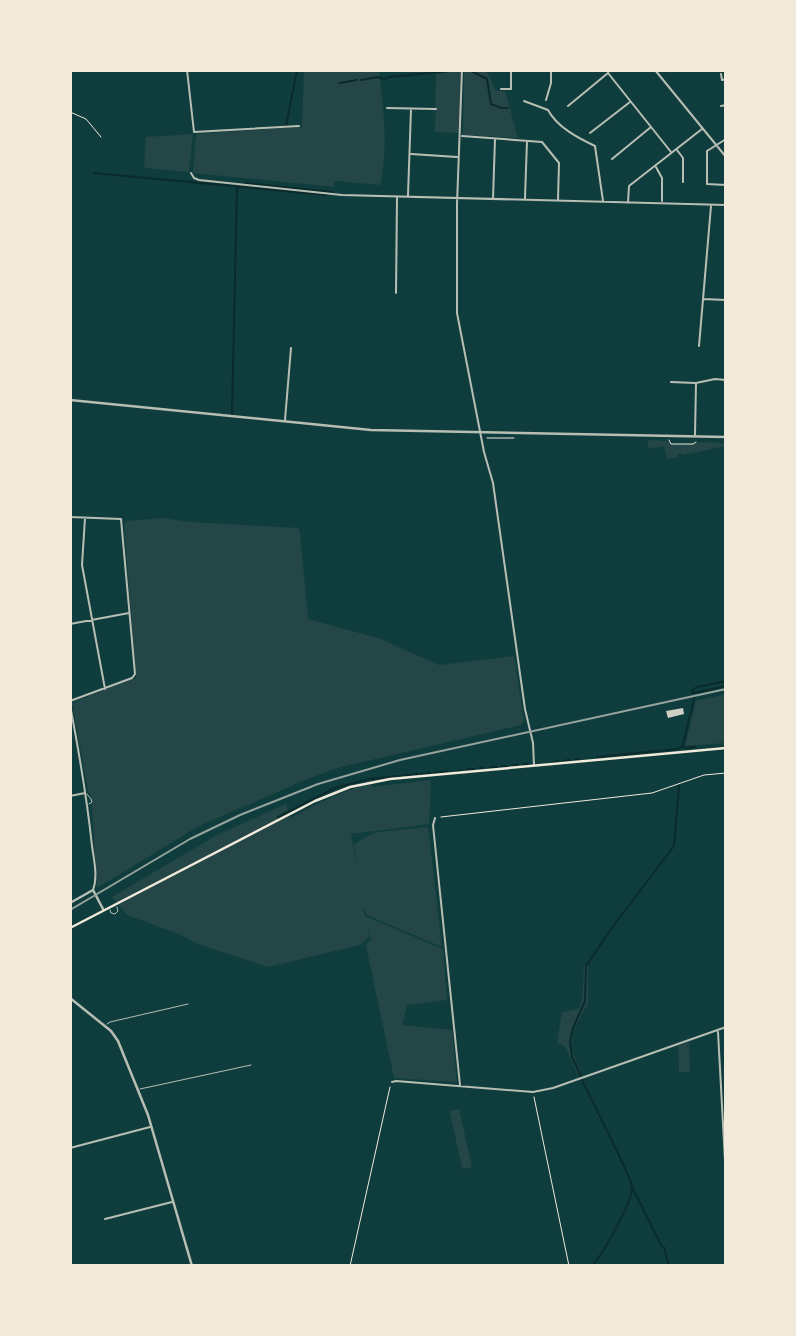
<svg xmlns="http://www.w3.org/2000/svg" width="796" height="1336" font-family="'Fira Sans Condensed',sans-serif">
  <rect width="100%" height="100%" fill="#0f3d3e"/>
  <path fill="#244646" d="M304 70H379C383 109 389 146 380 185L337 181 334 183V187L193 173 196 134 302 127Z
    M464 70H486L496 91H505L518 138 463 135Z
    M461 71 460 133 435 132 436 74Z
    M193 134 189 172 144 168 146 137Z
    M649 440 668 441 671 445 693 444 697 442 726 443V446L683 455 681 453 677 454 678 457 667 459 664 446 649 449 647 443Z
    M163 518 191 522 298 528 300 533 308 619 378 638 439 665 514 656 524 721 521 725 337 768 305 780 199 826 97 888 91 795 88 791 72 703 136 677 124 525 127 521Z
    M726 694V743L685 746 696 701Z
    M431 780 429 824 351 834 358 872 354 845 365 837 379 832 428 827 442 947 367 915 363 907 365 916 443 949 447 1000 407 1005 402 1025 452 1030 457 1082 394 1078 366 945 371 939 368 927 369 937 360 945 268 967 198 944 179 934 127 915 112 897 217 835 286 804 291 818C317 804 343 789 372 784L373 787Z
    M588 965V1003L574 1029 571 1048 581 1073 578 1074 565 1047 557 1042 562 1012C566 1011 576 1011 579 1008 584 1003 583 973 584 966Z
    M689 1042 690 1072H679L678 1046Z
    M459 1109 472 1167 462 1169 450 1111Z"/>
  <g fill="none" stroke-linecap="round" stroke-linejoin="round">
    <path stroke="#0a2a2b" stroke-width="2" d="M469 70 487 79 491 104 501 108H508
      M361 80 378 77 384 79 389 77 460 70
      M340 83 357 80
      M286 126 297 70
      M94 173 326 195
      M245 183 332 192
      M232 414 237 187
      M693 693 692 690 697 687 726 681
      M694 693 726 686
      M691 713 694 698
      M683 745 690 715
      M597 757 678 749 682 746 684 748 696 747
      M575 759H579
      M563 761 569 760
      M553 762 558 761
      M523 764H528
      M512 765H518
      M502 766H506
      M490 767H497
      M479 768H483
      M467 769H474
      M456 771 461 770
      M440 772 447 771
      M434 773 437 772
      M415 774H418
      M421 774 430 773
      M404 775H412
      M278 817 335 788 369 779 401 776
      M581 1076 572 1057 570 1042 573 1028 585 1001 586 966 611 929 674 846 679 786
      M582 1080C596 1109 611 1138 625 1168 627 1174 632 1182 632 1189 631 1204 603 1254 592 1266
      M633 1189 661 1245 664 1247 669 1266"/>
  </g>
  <path fill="#cfcfc3" d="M683 708 684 714 668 718 666 711Z"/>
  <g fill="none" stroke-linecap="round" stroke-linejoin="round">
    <path stroke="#f1e9da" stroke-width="1" d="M70 112 86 119 101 137
      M487 438H514
      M669 440 671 444H693L696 442
      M441 817 652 793 704 775 726 773
      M534 1097 569 1266
      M350 1266 390 1087"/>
    <path stroke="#b8beb3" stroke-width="1" d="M87 794 91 799 92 802 89 804
      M110 910 111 913 115 914 118 911 117 907
      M107 1024 110 1022 188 1004
      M140 1089 251 1065"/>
    <path stroke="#b8beb3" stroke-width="2" d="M187 70 194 132 299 126
      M462 70 457 204V313L484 452 493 483 525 709 533 743 534 765
      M655 70 726 157
      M608 73 671 152
      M721 74 722 80 726 79
      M501 89H511V70
      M546 100 551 83V70
      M524 101 548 110C557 127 578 138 595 146L603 201
      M568 106 608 73 609 70
      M721 106 726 105
      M387 108 436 109
      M590 133 630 102
      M462 136 542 142 559 163 558 200
      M726 139 707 151V184L726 185
      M677 150 683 158V182
      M411 154 457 157
      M612 159 651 127
      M656 167 662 178V201
      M191 173 194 178 199 180 342 195 726 205
      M408 195 411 109
      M525 198 527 141
      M493 199 495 139
      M628 203 629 186 702 129
      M396 293 397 198
      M703 299 726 300
      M699 346 711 206
      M671 382 695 383
      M285 420 291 348
      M695 435 696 383 715 379 726 380
      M70 517 121 519 135 674 132 678 70 701
      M85 518 82 565 105 689
      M70 624 129 613
      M70 705C79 752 87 798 92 846 94 860 98 877 93 890
      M70 796 85 793
      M435 818 433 825 460 1085
      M718 1032 726 1179
      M392 1082 396 1081 533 1092 553 1088 726 1027
      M70 1148 150 1127
      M105 1219 172 1202"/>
    <path stroke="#b8beb3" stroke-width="2.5" d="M70 400 371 430 726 437
      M70 903 93 890 103 909
      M70 998 111 1031 118 1041 148 1115 192 1266"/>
    <path stroke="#f1e9da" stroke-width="2.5" d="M70 928 315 801 350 787 390 779 726 748"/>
    <path stroke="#97a49c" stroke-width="2" d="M70 910 190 839 240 815 318 784 400 760 726 689"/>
  </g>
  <rect width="796" height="1336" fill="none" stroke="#f1e9da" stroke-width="144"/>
</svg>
